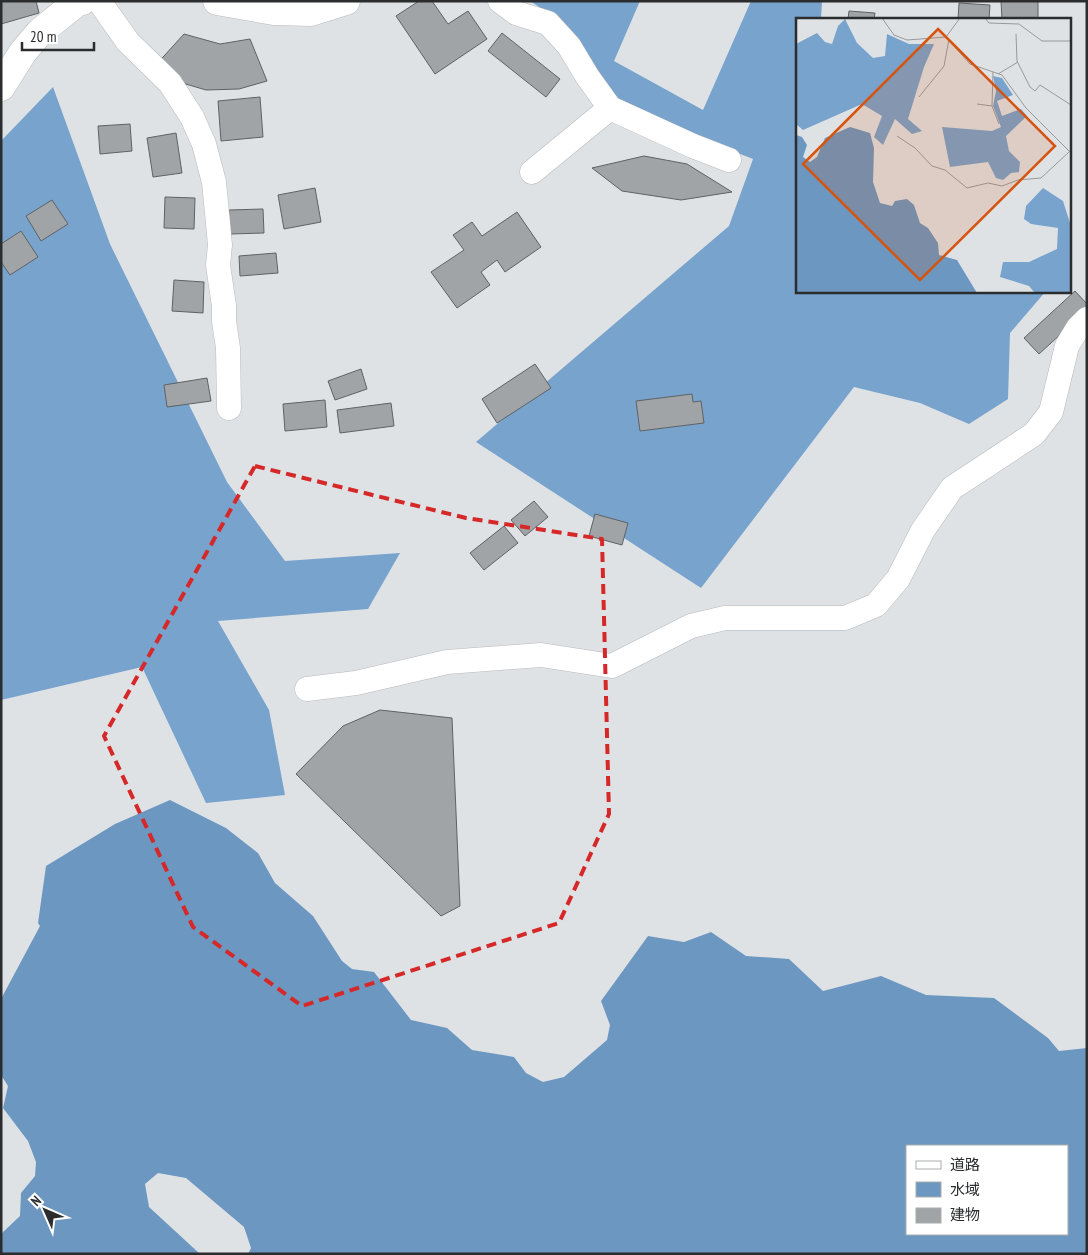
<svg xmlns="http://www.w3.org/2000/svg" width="1088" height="1255" font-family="'PT Sans Narrow','Noto Sans JP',sans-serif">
  <rect width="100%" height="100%" fill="#dfe2e5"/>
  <path fill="#77a3cd" d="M530 1H640L614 61 703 110 751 1H822L821 19H797V291H1046L1010 333 1008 399 969 424 920 403 854 387 701 588 476 442 729 226 753 159 613 104 559 20Z
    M53 87 110 244 227 482 285 561 400 553 368 609 218 621 269 710 285 795 206 803 142 667 1 700V141Z"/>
  <path fill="#6c97c1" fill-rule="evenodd" d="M170 800 226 828 258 853 275 883 313 916 342 961 352 969 374 972 411 1020 447 1028 472 1050 514 1057 526 1073 543 1082 564 1077 607 1040 610 1025 601 1001 648 936 684 942 711 932 746 956 789 959 823 991 881 976 926 995 994 998 1048 1038 1059 1051 1087 1048V1254H248L251 1248 244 1227 186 1178 158 1173 145 1184 149 1207 200 1254H1V1234L20 1216 21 1193 35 1176 36 1162 28 1141 3 1108 8 1086 1 1075V999L40 926 38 923 46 866 115 824ZM907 1146H1067V1234H907Z"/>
  <path fill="#a1a4a7" stroke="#5f6264" d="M1 1H36L39 13 1 24Z
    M419 1H432L448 24 468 11 487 39 435 74 396 16Z
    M1001 1H1038V19H1002Z
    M959 3 990 5 989 19H958Z
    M849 11 875 13 874 19H848Z
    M502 33 560 79 546 97 488 51Z
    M184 34 220 44 250 39 267 81 239 89 206 90 179 82 154 67Z
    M260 97 263 137 221 141 218 101Z
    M130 124 132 151 100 154 98 126Z
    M176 133 182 173 153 177 147 138Z
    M644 156 687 164 732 192 681 200 622 191 592 168Z
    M315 188 321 222 284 229 278 195Z
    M165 197 195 198 194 229 164 228Z
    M52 200 68 224 41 241 26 216Z
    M263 209 264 233 230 234 229 210Z
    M517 212 541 247 505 272 497 260 481 272 490 285 457 308 431 272 464 250 453 235 472 222 482 236Z
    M21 231 38 257 10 275 1 262V244Z
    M276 253 278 273 240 276 239 256Z
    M174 280 204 282 203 313 172 311Z
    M1075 291 1087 304V310L1039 354 1024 338Z
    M535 364 551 388 497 423 482 399Z
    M361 369 367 389 335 400 328 381Z
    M207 378 211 401 167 407 164 385Z
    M692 394 693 402 701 401 704 423 640 431 636 401Z
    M325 400 327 427 285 431 283 404Z
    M391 403 394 426 340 433 337 410Z
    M534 501 548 517 525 536 511 520Z
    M595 514 628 523 622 545 589 536Z
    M504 526 518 543 484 570 470 553Z
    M380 710 452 718 460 906 441 916 296 774 343 726Z"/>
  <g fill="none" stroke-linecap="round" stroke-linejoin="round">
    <g stroke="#b8babd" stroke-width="25">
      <path id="minor" d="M99 1 128 42 170 83 192 117 204 144 214 182 217 213 220 245 218 265 224 306V321L228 348 229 408
        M500 1 516 13 548 23 569 46 587 76 610 108 693 146 729 160
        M532 172 610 108
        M307 689 356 683 447 662 541 655 612 666 691 626 725 618H845L876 605 898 579 923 530 952 488 1034 434 1051 412 1067 346 1078 328 1087 319"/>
    </g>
    <g stroke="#b8babd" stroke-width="29">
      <path id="secondary" d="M217 1 274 11 311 12 346 1
        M1 87 23 52 40 32 76 3 82 1"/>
    </g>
    <use href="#minor" stroke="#fff" stroke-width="24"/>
    <use href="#secondary" stroke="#fff" stroke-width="28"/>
  </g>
  <path fill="none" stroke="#d62828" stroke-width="4" stroke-dasharray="10 6" stroke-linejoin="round" d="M255 466 466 518 602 539 609 814 559 923 302 1006 193 927 104 736Z"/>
  <g transform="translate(796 18)">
    <rect width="275" height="275" fill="#dfe2e5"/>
    <path d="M49 1 61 25 77 40 89 38 91 16 113 26H138L128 49 112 101 126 113 116 116 99 101 87 127 78 119 86 98 66 86 7 112 0 106V26L21 15 29 24 36 26 42 8ZM197 58 206 60 217 77 201 83 206 98 225 91 231 98 210 118 213 133 224 144 223 154 215 155 207 162 200 160 192 144 154 149 146 109 196 113 205 109 197 88 200 73ZM247 170 267 183 275 208V275H239L233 268 204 259 207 244H233L261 231 262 210 235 206 228 201 230 188Z" fill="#77a3cd"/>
    <path d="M54 109 74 115 78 130 77 164 84 185 96 188 99 183 111 181 118 187 124 205 132 210 142 225 143 237 161 242 181 275H0V117L6 119 11 127 7 139 14 144 21 139 29 120Z" fill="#6c97c1"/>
    <path fill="none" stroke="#97999b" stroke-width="1" d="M86 0 98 17 111 22 150 19 174 46 206 57 230 90 275 135M189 0 193 5 223 6 246 23H275M220 16 221 43 234 69 239 73 244 67 275 87M150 19 164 0M197 54 196 88 203 106M202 56 222 44M123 79 148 48 153 21M181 86 196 88M101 118 119 130 136 148 149 152 171 170 192 165 206 168 222 162 245 160 273 134"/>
    <path fill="#d5540f" fill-opacity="0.15" stroke="#d5540f" stroke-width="2.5" d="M142 11 259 128 124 262 7 146Z"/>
    <rect width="275" height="275" fill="none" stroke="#2b2c2d" stroke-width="2.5"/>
  </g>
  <rect width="1088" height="1255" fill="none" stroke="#2b2c2d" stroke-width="5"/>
  <rect x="906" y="1145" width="162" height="90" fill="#ffffff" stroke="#aaabab"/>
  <rect x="916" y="1161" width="25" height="8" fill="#ffffff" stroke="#aaabab"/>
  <text x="950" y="1170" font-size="15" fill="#2b2c2d">道路</text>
  <rect x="916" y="1182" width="25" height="15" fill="#6c97c1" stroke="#aaabab"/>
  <text x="950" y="1195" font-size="15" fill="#2b2c2d">水域</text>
  <rect x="916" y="1208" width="25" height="15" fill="#a1a4a7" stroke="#aaabab"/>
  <text x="950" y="1220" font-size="15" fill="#2b2c2d">建物</text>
  <g transform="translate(45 1210) rotate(315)" stroke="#ffffff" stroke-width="4" paint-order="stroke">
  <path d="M0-4L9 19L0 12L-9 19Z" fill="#2b2c2d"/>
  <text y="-8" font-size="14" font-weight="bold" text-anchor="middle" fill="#2b2c2d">N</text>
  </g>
  <path d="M22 42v8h72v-8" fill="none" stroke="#2b2c2d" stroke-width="2.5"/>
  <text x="30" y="42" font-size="15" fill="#2b2c2d" stroke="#ffffff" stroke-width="4" paint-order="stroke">20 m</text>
</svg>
